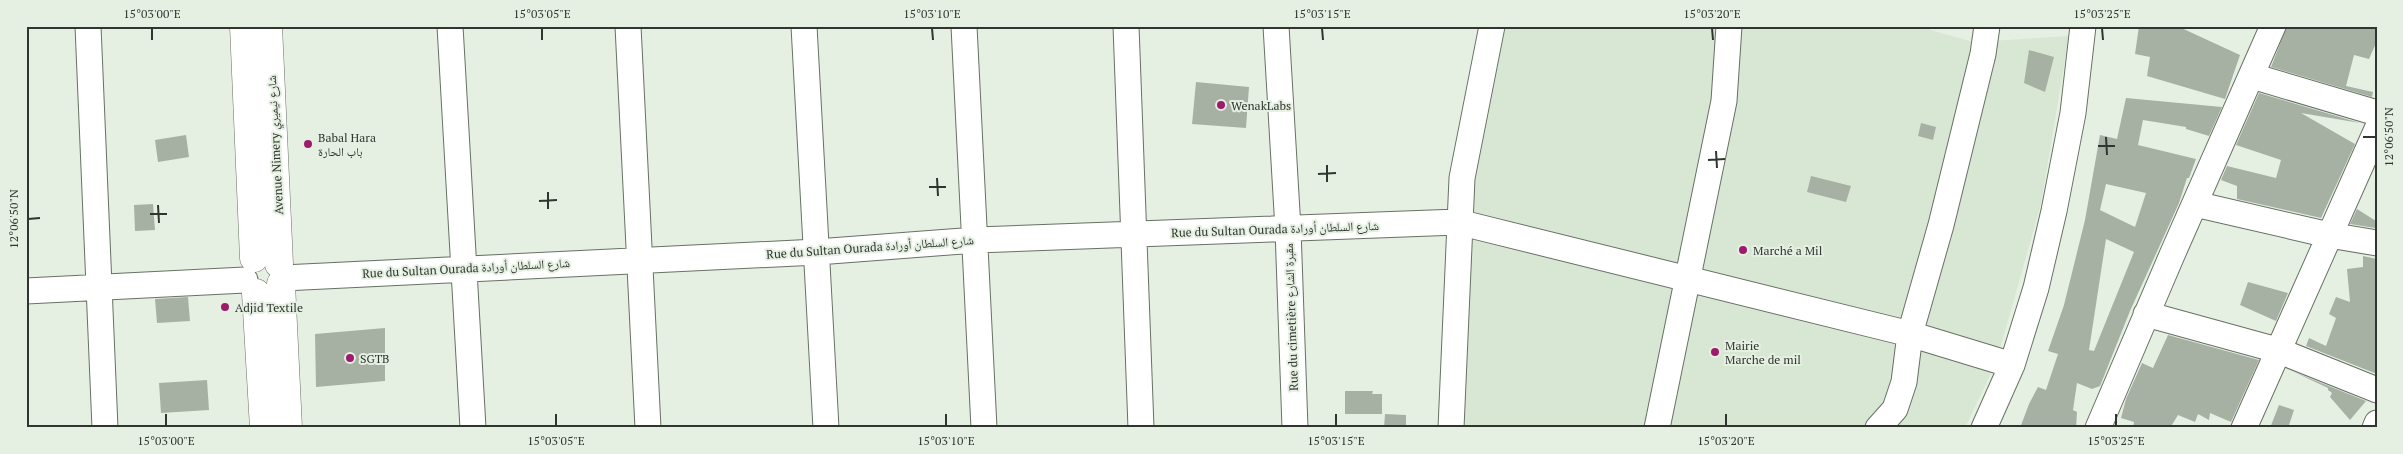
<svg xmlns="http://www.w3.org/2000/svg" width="2403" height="454" font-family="'PT Serif','Noto Naskh Arabic',serif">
  <rect width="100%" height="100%" fill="#e5f0e2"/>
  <path fill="#d8e7d3" d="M1495 26H1931L1930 30 1974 42 2069 36 2041 204 1996 363 1965 428H1454L1456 287Z"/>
  <path fill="#a6b1a4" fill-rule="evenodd" d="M2139 26H2177L2240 55 2225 99 2147 76 2150 57 2135 54Z
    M2287 26H2377V41L2369 59 2354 55 2346 86 2373 92 2372 97 2271 67Z
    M2029 50 2054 57 2045 92 2024 83Z
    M1196 82 1249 87 1246 128 1192 124Z
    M2259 93 2360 123 2301 113 2355 144 2321 218 2237 199V186L2221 180 2227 166 2276 178 2281 160 2236 145Z
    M2126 98 2222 107 2209 136 2186 129V127L2143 120 2138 145 2196 159 2189 178H2187L2179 203 2130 311 2100 386 2092 389 2077 383 2073 410 2077 412 2076 428H2020L2029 404 2038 387 2046 390 2058 354 2048 351 2064 305 2085 220 2100 135 2117 139ZM2106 184 2146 193 2135 227 2100 210ZM2106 239 2134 252 2094 351 2089 350Z
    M1921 123 1936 127 1933 140 1918 136Z
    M186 135 189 157 158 162 155 140Z
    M1811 176 1851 186 1846 202 1807 192Z
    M153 204 155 230 135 231 134 205Z
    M2357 209 2376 221 2375 228 2350 224Z
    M2363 256 2377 259V374L2306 346 2309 338 2326 346 2336 318 2329 314 2336 297 2350 302 2347 269 2363 267Z
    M2248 282 2288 293 2276 321 2240 305Z
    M188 297 190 321 157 323 155 299Z
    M385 328V381L316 387 315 334Z
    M2168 335 2259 360 2231 422 2210 413 2209 420 2198 414 2195 422 2178 415 2170 428H2133L2134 422 2121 418 2126 399 2142 363 2153 368Z
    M2294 372 2366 401 2350 420 2330 397 2332 393 2328 390V388Z
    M207 380 209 410 161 413 159 383Z
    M1345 391H1373L1372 394H1382V414H1345Z
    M2279 405 2294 410 2288 428H2270Z
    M1385 414 1406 415V428H1384Z"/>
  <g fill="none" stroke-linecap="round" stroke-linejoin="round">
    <g stroke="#677164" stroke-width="27">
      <path id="minor" d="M88 26 105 428
        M450 26 473 428
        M628 26 648 428
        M804 26 826 428
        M964 26 984 428
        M1126 26 1141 428
        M1276 26 1288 229 1295 428
        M2252 76 2377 113
        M2195 204 2329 235 2377 243
        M283 278 817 252 976 240 1458 222 1910 334 2012 365
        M26 291 245 280
        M2146 314 2277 350 2377 390
        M1451 428 1462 178 1492 26
        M1657 428 1724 101 1729 26
        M1878 428 1895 409 1904 382 1910 334 1941 225 1983 54 1987 26
        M1984 428 2012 365 2036 288 2054 211 2073 113 2083 26
        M2098 428 2172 255 2273 26
        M2244 428 2377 129
        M2375 428 2377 423"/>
    </g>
    <g stroke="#677164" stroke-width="29">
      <path id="major" d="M244 26 254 258
        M268 26 279 264
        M281 284 288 428
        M256 293 264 428"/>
    </g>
    <use href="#minor" stroke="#fff" stroke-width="25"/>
    <use href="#major" stroke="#fff" stroke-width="28"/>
  </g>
  <path fill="none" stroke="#313530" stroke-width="2" d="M152 28V40M542 28V40M932 28 933 40M1322 28 1323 40M1712 28 1713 40M2102 28 2103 40M2106 137 2107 155M2363 137H2376M2098 146H2115M1716 151 1717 168M1708 160 1725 159M1327 165V182M1318 174 1336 173M937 178 938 196M929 187H946M548 192V209M539 201 557 200M158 205 159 223M150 214H167M28 219 40 218M166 414V426M556 414V426M946 414V426M1336 414V426M1726 414V426M2116 414V426"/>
  <g fill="#9e1a6b" stroke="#e5f0e2" stroke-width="2">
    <circle cx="1221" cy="105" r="5"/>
    <circle cx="308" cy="144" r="5"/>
    <circle cx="1743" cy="250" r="5"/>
    <circle cx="225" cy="307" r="5"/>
    <circle cx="1715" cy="352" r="5"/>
    <circle cx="350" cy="358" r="5"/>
  </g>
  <g text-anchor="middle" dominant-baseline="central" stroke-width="4" stroke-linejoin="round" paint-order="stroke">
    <g font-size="12" fill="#313530" stroke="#e5f0e2" text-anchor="start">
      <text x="1231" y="105">WenakLabs</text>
      <text x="318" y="137">Babal Hara<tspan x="318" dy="14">باب الحارة</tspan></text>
      <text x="1753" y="250">Marché a Mil</text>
      <text x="235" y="307">Adjid Textile</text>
      <text x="1725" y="345">Mairie<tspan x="1725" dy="14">Marche de mil</tspan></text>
      <text x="360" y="358">SGTB</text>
    </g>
    <g font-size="12" fill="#313530" stroke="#e5f0e2">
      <text transform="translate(275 145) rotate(-93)">Avenue Nimery شارع نيميري</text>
      <text transform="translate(1275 229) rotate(-2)">Rue du Sultan Ourada شارع السلطان أورادة</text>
      <text transform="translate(870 247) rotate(-4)">Rue du Sultan Ourada شارع السلطان أورادة</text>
      <text transform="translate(466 268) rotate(-3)">Rue du Sultan Ourada شارع السلطان أورادة</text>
      <text transform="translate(1291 317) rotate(-92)">Rue du cimetière مقبرة الشارع</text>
    </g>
  </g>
  <rect width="2403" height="454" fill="none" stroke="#e5f0e2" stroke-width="55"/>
  <rect x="28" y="28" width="2348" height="398" fill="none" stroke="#313530" stroke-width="2"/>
  <g font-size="12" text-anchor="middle" fill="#313530">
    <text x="152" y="18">15°03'00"E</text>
    <text x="542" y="18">15°03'05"E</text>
    <text x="932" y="18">15°03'10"E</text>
    <text x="1322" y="18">15°03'15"E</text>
    <text x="1712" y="18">15°03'20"E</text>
    <text x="2102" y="18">15°03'25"E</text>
    <text transform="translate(2389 137) rotate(-90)" y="4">12°06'50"N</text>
    <text transform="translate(14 219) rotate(-90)" y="4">12°06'50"N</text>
    <text x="166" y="445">15°03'00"E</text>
    <text x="556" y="445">15°03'05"E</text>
    <text x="946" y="445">15°03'10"E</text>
    <text x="1336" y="445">15°03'15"E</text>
    <text x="1726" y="445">15°03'20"E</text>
    <text x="2116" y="445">15°03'25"E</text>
  </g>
</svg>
